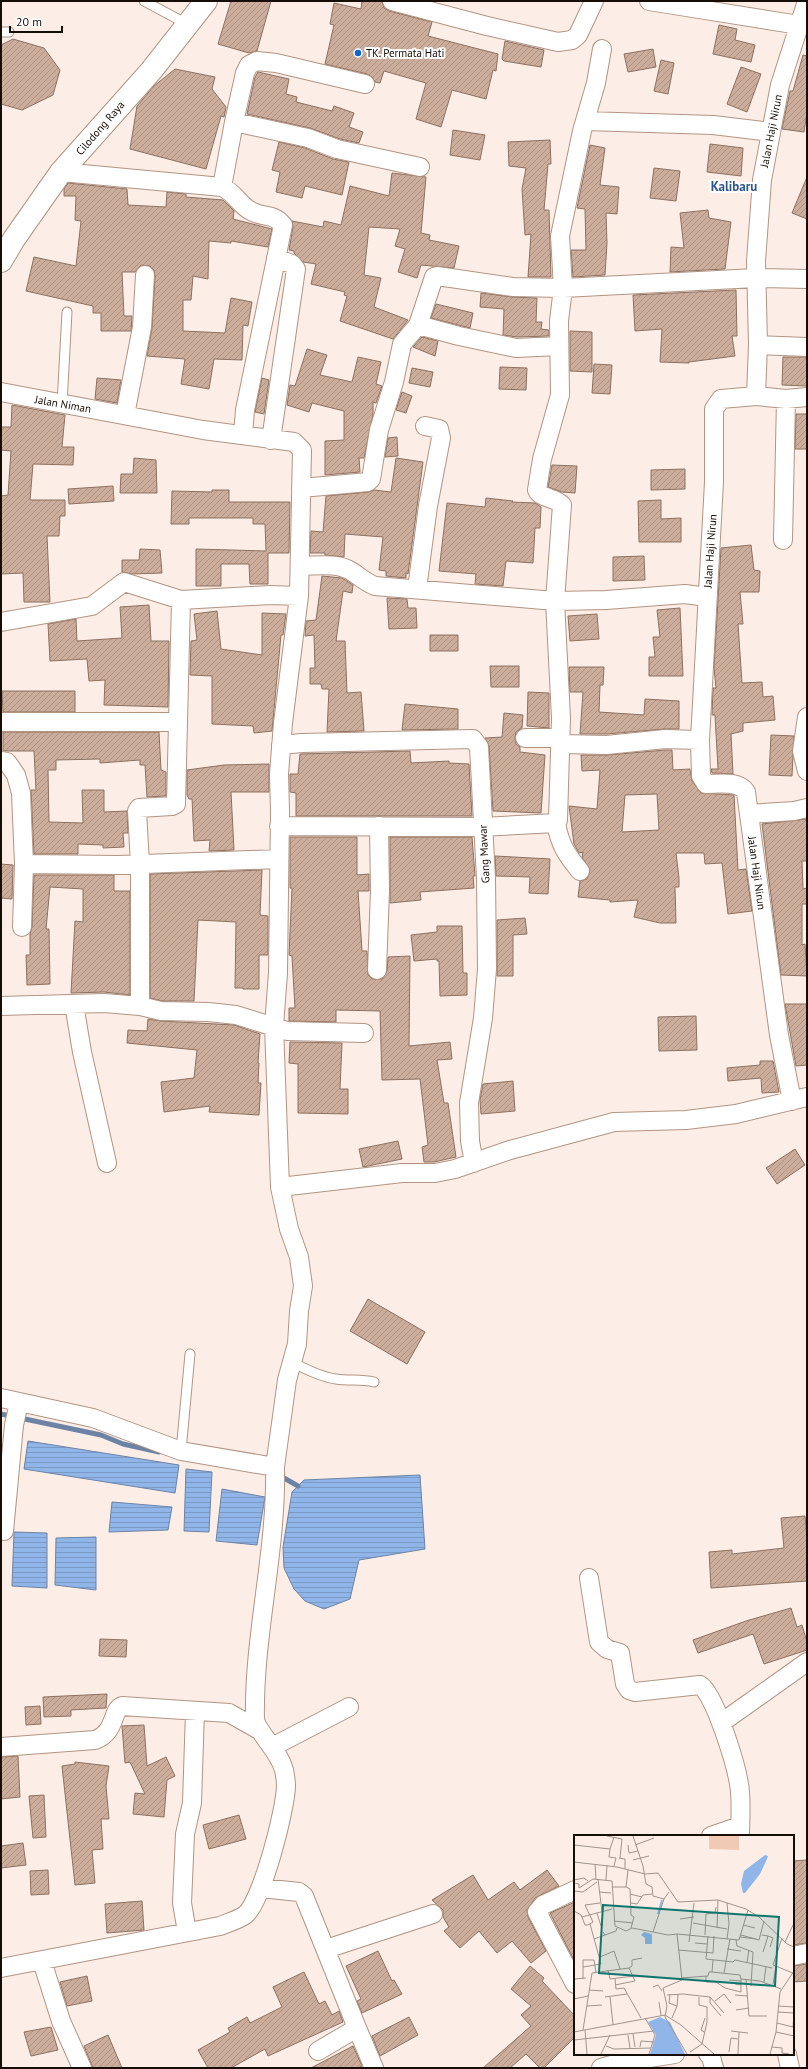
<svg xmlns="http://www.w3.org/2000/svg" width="808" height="2069" font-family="'PT Sans',sans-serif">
  <defs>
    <pattern id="water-rules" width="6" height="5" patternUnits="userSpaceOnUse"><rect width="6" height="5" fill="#90b5e9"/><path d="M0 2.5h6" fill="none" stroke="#7b9ac6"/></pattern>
    <pattern id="building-hatch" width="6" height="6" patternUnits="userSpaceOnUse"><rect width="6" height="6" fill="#ccad9b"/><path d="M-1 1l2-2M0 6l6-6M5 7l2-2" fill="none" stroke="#ae9484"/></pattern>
  </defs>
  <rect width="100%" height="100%" fill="#fceee7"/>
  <path fill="url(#water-rules)" stroke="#6c83a5" d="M28 1441 179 1465 175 1493 24 1469Z
    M186 1469 212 1472 209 1532 184 1531Z
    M420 1475 425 1549 359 1560 350 1599 324 1609 305 1601 294 1589 284 1568 283 1547 292 1492 304 1480Z
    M222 1489 265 1497 257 1545 216 1541Z
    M112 1502 172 1507 168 1530 109 1532Z
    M14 1532 47 1533V1588L12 1586Z
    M96 1537V1590L55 1585 56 1538Z"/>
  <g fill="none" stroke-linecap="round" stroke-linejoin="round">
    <path stroke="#6c83a5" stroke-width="5" d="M1 1414 101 1435 123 1444 159 1452
      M284 1478 298 1486"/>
  </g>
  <path fill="url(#building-hatch)" stroke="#8d7060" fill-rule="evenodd" d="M231 1H271L257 51 249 53 218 44Z
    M362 1H382L384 8 389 11 432 22 428 36 498 54 496 71 493 70 486 99 452 90 441 127 416 119 426 83 384 71 380 83 375 82 372 77 367 74 325 64 334 25 330 24 334 3 361 9Z
    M719 25 737 29 735 40 755 45 751 62 713 54Z
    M13 39 44 48 60 70 53 95 22 110 1 104V45Z
    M505 41 544 50 541 67 504 61 502 59Z
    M653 49 656 67 628 72 624 54Z
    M803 55 807 56V112L804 132 782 129 790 91H793Z
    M661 60 674 63 668 94 654 91Z
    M741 67 761 74 747 112 727 104Z
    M175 69 215 77 212 89 226 107 224 117 221 116 206 169 130 149 137 106 154 86Z
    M258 72 289 79 286 94 297 97 296 102 332 111 334 106 354 113 349 127 363 132 359 143 340 139 310 128 247 114 255 77Z
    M453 130 485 135 480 160 450 155Z
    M550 140 551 164H548L544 210H549L551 277H528L531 234 525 235 522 189 526 168 509 166 508 142Z
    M279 142 305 148 333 159 349 162 342 195 305 186 302 198 276 192 280 172 272 170Z
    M710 144 743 148 741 176 707 172Z
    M590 145 605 148 600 185 619 187 617 214 606 213 607 243 605 275 573 277 571 250H586L585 209 577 208Z
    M654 168 680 171 676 201 650 198Z
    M392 173 426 177 421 233 430 235 429 240 459 246 454 268 421 265 417 278 398 272 405 249 395 246 400 229 369 227 364 275 381 278 374 307 408 320 393 339 340 321 347 296 344 295 345 292 311 284 316 264 303 262 294 253V251L289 250 293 227 292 221 323 227 324 221 341 225 350 186 389 196Z
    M807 177V219L792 213Z
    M68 183 127 189 128 205 166 207 167 192 186 194V197L223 200 234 211 233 219 272 229 268 247 231 241V243L209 241 208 279 193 276 191 300H183V331L225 333 231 298 252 302 248 326 243 325 242 360 214 359 209 389 181 384 185 359 147 356 152 328 155 276 154 270 150 266 141 265 135 272H122L124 316H132L131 331H101V313H93V306L26 291 34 257 76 266 81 221 75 220 76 196H64V189Z
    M708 210 709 218 731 222 725 269 670 272 671 247 684 248 680 213Z
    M736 290 737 336H732L735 356 689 362V363L660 362 662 329 635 331 633 295Z
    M481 293 512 297 537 298 536 322H542L541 329 549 330V336L517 337 503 335 504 309 480 307Z
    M436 304 473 313 470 328 431 318Z
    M570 331 592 332V372L570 371Z
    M422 337 438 341 435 356 413 347Z
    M307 349 327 355 320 375 352 382 358 357 381 362 376 384 382 386 376 403 373 402V415L364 458H359L360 472 325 475V441L344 440V411L312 403 309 412 287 405 290 385 295 386Z
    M783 357H807V386L782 385Z
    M594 364 612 365 610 394 592 393Z
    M500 367 527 368 526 390 499 389Z
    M412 368 433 372 430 387 409 383Z
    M97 378 121 380 117 403 95 399Z
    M262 378 269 380 264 414 255 412Z
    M402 392 412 396 406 413 396 410Z
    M12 405 65 415 62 447H74L73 465 33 464 30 500H65V516H60L59 536H47L50 602H24L23 573 1 574V496L8 495 11 451 1 450V427H11Z
    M796 414H807V449H795Z
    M397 437 398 456 385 457 388 438Z
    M134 458 156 460 157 493H120L121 474H133Z
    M396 458 423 462 408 574 406 573V578L386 576V571L379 570 383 537 345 534 344 557 325 555V553H310L311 531 323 532 326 496 369 492 374 490 391 492Z
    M552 465 577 466 575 493 562 492 548 487Z
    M685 469V489L651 490V470Z
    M113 486 114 501 69 504 68 489Z
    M212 490H229V502H290L289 553H268V584H250L249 564H221V586H196V549L266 551 265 524H253V518H189V524H171L172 491 212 492Z
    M486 498 513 501 512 502 535 503 541 507 540 528H535L533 563 506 561 503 586 475 584 476 574 439 571 447 503 485 507Z
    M661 500V519L681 518V542H639L638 501Z
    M751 545 754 570 760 571 759 592H740L743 624H738L742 683 762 682 763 697 773 696 775 720 743 723V731L731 734 733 774 712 773 711 769H718L715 715H712L713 688H716L714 668 721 548Z
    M140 549 160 550 162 573 132 574 122 572V560H139Z
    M644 556 645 580 613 581V557Z
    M322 576 342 578 353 585 352 593 343 591 336 641H345L347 693 361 692 364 731 327 732 329 689H322L321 684H310V668H315L314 635 305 636 306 621 316 620Z
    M387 598 407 599 408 608H416L417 628 389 629Z
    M149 605 151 641H169L168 707 104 705 105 680 89 681 87 659 50 661 48 624 76 619 77 641 122 638 120 607Z
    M680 608 683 676H649V657H655L653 637H660L657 610Z
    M217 611 221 649 262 655V613L286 614 283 635H281L272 731 254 733 253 726 212 724V676L190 675 191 641 197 640 194 614Z
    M597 614 599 639 570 641 568 616Z
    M430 635H458V651H430Z
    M490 666H519V687H491Z
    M569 667H604L603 685H600L599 712 644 715 645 699 679 701V729H664L607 734H580L583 692H570Z
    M2 691H75V712H3Z
    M528 692 549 693V728L527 726Z
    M405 704 458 709V729L402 730Z
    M504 713 523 715 522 728 516 732 515 738 516 744 520 747V752L545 755 541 813 493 811 489 746 485 738 502 737Z
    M3 732H159L161 770 166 772V796L147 797 145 765H140V760L100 763V759L56 760V770H48L49 822 83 823 82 790H104V812L127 811 128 833H123L124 847 103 848V845L78 844V854H34L31 790H36L34 751H3Z
    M771 735 794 736 792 776 769 775Z
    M665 750H672L673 770 690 769 692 781 701 793 734 795 738 870 746 869 752 911 728 914 722 863 705 864 704 853H676L679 878V887H675L676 923H660L634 917 638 900 610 902V900L578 897 580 881 587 879 590 870 582 857 583 852 579 853 574 844 569 806 597 809 600 770 582 771 581 755H608ZM657 794 659 830 622 832 625 795Z
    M410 751 411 763 449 761V763L469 764 472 816H296V793L290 792V774H298L300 754Z
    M269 764V792H231L234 850 209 851 210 840 194 841 192 799H189L187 795V770L224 765Z
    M807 819V861H802L803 889 807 888V904H802V945L805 944 807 976 781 975 762 824Z
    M290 837H357V875L369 874V891H358L362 951H367L368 975 372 979H382L387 971 388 957 410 956 409 1046 450 1042 452 1059 437 1060 444 1103H448L456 1157 434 1162H424L422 1147 428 1145 420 1079 382 1080 380 1011 336 1010V1022L289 1021V1008H295L292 956 289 955 292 888H290Z
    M390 837H472L475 876H473L474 888 420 892 421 900 390 903Z
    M495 856 550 859 548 894 529 893 530 877 496 876Z
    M1 864 13 865 12 899 1 898Z
    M262 870 260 915 268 916V955H259V989H243V988H235L236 922 198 920 194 1001H162L150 998V874Z
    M34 875H114V891H130V995L104 992 71 993 75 921 83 922V889L50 887 46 929H49L50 984 27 985 26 955H30V934L32 927Z
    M525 918 527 934 513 935V976H497V920Z
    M437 926H462L463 973H467V995L440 996 439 961H437V959L414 961 411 935 437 932Z
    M785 1004H807V1065L796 1066Z
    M696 1016 697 1050 659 1051 658 1017Z
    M148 1019 161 1021 234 1025 260 1034 258 1063H259L258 1083H261L259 1115 209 1112 210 1106 164 1112 161 1082 194 1078 197 1050 127 1043 128 1030 147 1031Z
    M290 1042 342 1043 340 1089H348V1114L298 1113V1064L289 1063Z
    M760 1061H773L779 1092 762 1093 761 1078 728 1081 727 1068 760 1065Z
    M513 1081 515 1111 481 1114 480 1100 483 1084Z
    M398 1141 402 1159 363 1167 359 1149Z
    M795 1149 805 1165 777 1184 766 1168Z
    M368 1299 425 1332 407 1364 350 1331Z
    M805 1516 807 1539V1581L711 1588 709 1552 732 1550V1554L784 1548 781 1518Z
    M791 1608 797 1627 802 1625 807 1642V1650L764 1664 753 1634 698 1653 693 1640 746 1621Z
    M100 1639 127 1640 126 1657 99 1656Z
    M107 1694 106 1708 71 1710V1716L44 1717 43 1697Z
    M40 1706 41 1724 26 1725 25 1707Z
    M144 1725 147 1766 166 1757 175 1776 167 1780 164 1817 133 1814 135 1793 145 1794 130 1762 125 1763 122 1726Z
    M18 1756 20 1797 1 1799V1757Z
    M75 1762 109 1766 106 1786 109 1819H101L103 1849 92 1850 95 1883 75 1885 62 1766 75 1764Z
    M44 1795 46 1837 33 1838 29 1796Z
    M239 1815 246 1839 209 1849 203 1825Z
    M23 1843 26 1865 1 1868V1846Z
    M807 1860V1943L793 1945V1861Z
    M48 1870 49 1894 31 1895 30 1871Z
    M547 1870 559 1886 535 1898 527 1910 528 1917 546 1951 531 1963 512 1941 497 1953 479 1931 460 1948 444 1931 449 1927 443 1917V1910L432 1900 473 1875 488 1900 514 1882 520 1890Z
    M142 1901 144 1930 107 1933 105 1904Z
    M575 1902V1962L550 1913Z
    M378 1951 392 1981 394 1980 402 1994 362 2013 357 2001 361 1999 346 1966Z
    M807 1964V1981L793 1982V1966Z
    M530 1966 544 1978 542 1981 575 2016V2037L544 2068H540L526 2054 510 2068H483L531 2026 521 2015 531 2006 511 1989Z
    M304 1972 319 2004 325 2001 332 2015 339 2011 343 2022 268 2056 265 2049 231 2068H208L198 2050 230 2032 228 2028 247 2017 250 2023 282 2007 273 1987Z
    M87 1976 92 2001 67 2006 60 1982Z
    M409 2017 418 2035 380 2056 372 2036Z
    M51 2027 58 2050 31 2056 24 2032Z
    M108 2035 122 2068H93L84 2046Z
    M353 2046 362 2066 358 2068H311Z"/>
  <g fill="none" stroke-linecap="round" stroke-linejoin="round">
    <g stroke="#b29483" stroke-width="11">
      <path id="service" d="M144 1 187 24
        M1 32H9
        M62 404 67 312
        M292 1362C305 1369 321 1377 336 1379 349 1381 361 1379 374 1382
        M181 1451 190 1354"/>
    </g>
    <g stroke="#b29483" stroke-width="20">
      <path id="minor" d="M392 1 487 26 558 42 572 40 578 35 594 1
        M649 1 799 25
        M585 121 713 125 771 132
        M234 122 245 73 249 65 257 61 276 63 365 84
        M61 172 222 187C235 192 240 207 253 212 265 218 273 213 283 225L245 410 243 434
        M222 187 234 122 308 138 337 149 420 167
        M418 325 459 336 516 348 559 346
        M758 345 807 347
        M1 392 203 430 294 442 302 450 299 596 283 723 279 774 280 811 278 973 274 1026 280 1187 402 1173H435L455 1169 510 1150 614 1122 686 1120 736 1114 807 1097
        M756 396 786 399 807 397
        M125 415 142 327 145 275
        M271 440 296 269 292 264 276 258
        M301 488 368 482 371 479 379 430 394 382 402 344 418 325 434 277 437 276 513 287 563 288 756 278 807 279
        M783 540 786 399
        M300 566C316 566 337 562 351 571 359 576 365 582 375 586L555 601 606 600 685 594 707 597
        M417 589 428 506 441 438 439 429 425 426
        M1 622 92 606 124 582 181 600 270 595 299 596
        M807 717 802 751 807 771
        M1 722H178
        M525 738H560
        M560 744 607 745 665 739 700 740
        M281 745 302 743 473 739 479 747 486 878 487 969 483 1018 469 1103 470 1141 474 1163
        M1 761 7 762 16 775 21 793 24 864 118 865 279 859
        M749 814 794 811 807 808
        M556 823C560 845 566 854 580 871
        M279 826 482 827 556 823 558 820 561 718 555 601 562 505C555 497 541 499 537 490L542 459 560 395 559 321 563 288 560 236 582 131 596 83 602 49
        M22 927 24 864
        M377 970 380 891 379 826
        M74 1004 82 1052 107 1163
        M1 1006 104 1003 140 1006 161 1011 208 1012 236 1015 287 1031 364 1033
        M140 1006V863L137 811 139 808 172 806 176 804 181 600
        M792 1101 779 1035 746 792C739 780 718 784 706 784L701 776 700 740 714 482V409L721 399 756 396 758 345 756 261 762 180 780 85 807 1
        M1 1398 93 1418 181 1451 275 1467 287 1380 297 1344 299 1311 303 1286 299 1257 289 1229 280 1187
        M4 1531 14 1425 19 1403
        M589 1578 599 1642 607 1649 620 1653 625 1684 629 1690 635 1692 700 1685C715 1694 736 1765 739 1784 742 1800 740 1819 740 1836
        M721 1723 807 1662
        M1 1747 95 1740C116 1733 112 1709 122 1706L229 1713 259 1730
        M272 1747 349 1707
        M711 1836 740 1826
        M261 1888 299 1892 304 1896 357 2028
        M575 1890 543 1905 537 1912 575 1984
        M187 1932 182 1903 185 1834 192 1803 195 1711
        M326 1949 433 1914
        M793 1956 807 1953
        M42 1961 61 2021 82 2068
        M1 1968 220 1926C227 1923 238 1920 245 1915 262 1902 286 1808 286 1785 286 1781 285 1775 284 1770 279 1751 262 1738 255 1721 253 1636 277 1552 275 1467
        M318 2051 357 2028 374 2068
        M708 2054 711 2057 714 2068
        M787 2054 790 2068
        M601 2068 619 2063 675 2054"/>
    </g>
    <g stroke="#b29483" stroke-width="24">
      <path id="tertiary" d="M1 261 14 239 61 172 151 71 206 1"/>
    </g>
    <use href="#service" stroke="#fff" stroke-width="9"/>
    <use href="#minor" stroke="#fff" stroke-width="18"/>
    <use href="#tertiary" stroke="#fff" stroke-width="22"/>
  </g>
  <circle fill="#0c66cf" stroke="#fff" stroke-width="1.5" cx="358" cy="53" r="4"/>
  <g text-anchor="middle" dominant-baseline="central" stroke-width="4" stroke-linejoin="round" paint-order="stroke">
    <g font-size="11" fill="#170d07" stroke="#fff" text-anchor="start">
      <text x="366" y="53">TK. Permata Hati</text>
    </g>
    <g font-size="11" fill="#170d07" stroke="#fff">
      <text transform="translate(100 128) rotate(-49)">Cilodong Raya</text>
      <text transform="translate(771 131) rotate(-79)">Jalan Haji Nirun</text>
      <text transform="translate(63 404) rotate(10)">Jalan Niman</text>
      <text transform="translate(710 551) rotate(-86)">Jalan Haji Nirun</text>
      <text transform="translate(484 854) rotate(-93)">Gang Mawar</text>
      <text transform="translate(757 873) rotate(82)">Jalan Haji Nirun</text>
    </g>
    <g font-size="13" font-weight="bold" fill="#2f568c" stroke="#fff">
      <text x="734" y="186">Kalibaru</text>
    </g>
  </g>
  <g transform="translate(574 1835)">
    <rect width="220" height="220" fill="#fceee7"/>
    <path d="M135 1H165V15L135 14Z" fill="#f1cab5"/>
    <path d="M191 20 194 21 193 24 186 39 171 58H169L167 49 170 36ZM70 97 78 99V109H71V103L67 100ZM86 182 96 187 111 219H76L82 200 74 187Z" fill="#90b5e9"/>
    <path fill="none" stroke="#90b5e9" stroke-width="2" d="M84 79 88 65"/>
    <path fill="none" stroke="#a0948d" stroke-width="1" d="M33 1 48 4 46 23M59 1 69 31 72 49 78 52 79 61 90 64M0 10 36 14 35 22 42 23 40 31M54 10 55 18 64 16M61 10 80 3M36 14 40 2M45 23 51 24V34M59 25 75 21M0 27 43 32 71 39 84 38 104 67 144 65 172 74 185 82 213 109 220 112M21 29 22 44M24 44 28 77M0 45 10 43 14 46M32 45 33 30M0 48 5 49V53L19 44 38 46 41 91 52 96 58 93 79 97M38 52H52L56 54 57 80 60 82 57 93M52 52 54 35M0 56 9 57 23 47M25 57 37 58M95 57 90 64 79 97 94 100 103 99M56 59 68 62M57 68 63 69 69 60 78 59M153 68 155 89 153 104M0 76 7 80 11 90H14L19 87 11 70 26 68M23 78 27 91M8 82 38 74M106 84 120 82M40 86 59 88M119 88 153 94M169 90 181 93M143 93 144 65M31 100 42 96 43 93M131 100 132 79 141 78 142 72M167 100 185 105 190 86M188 100 194 101 189 117M134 101 132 124 159 127 161 125 198 133M194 101 199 103 196 112M166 102 182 104M208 103 199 130 219 138M20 104 31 100 29 97M162 105 163 111 179 117 177 151M115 107 120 68M211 107 220 88M121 108 133 109M153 114 167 116M104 115 139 118 140 101M26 122 40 116 46 134M173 127 175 115M9 132 27 129 16 89M34 135 36 144 60 141M138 137 139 125M150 138 156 104M132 141V147H142L151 153 167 157V150M107 143 134 141 135 137H138L166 140 167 144 186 146 207 154M0 144 12 143M9 144V125H20L22 137M41 144 42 154 50 153 67 183M172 144 175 181H193M155 145 167 146M190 147 192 131M161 149 167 150V144M199 149 202 132M41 150 61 146 55 133M79 152 84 150 88 156M15 155 29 156M96 159 95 168 103 171M93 160 109 159 136 162V168L147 181M161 160 173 161M31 162 53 159M36 162 39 189M136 162 150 178M0 164 14 161M141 166 150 159 157 168M85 167 87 180M13 171 28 170M204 171 220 172M162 175 175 173M204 177 220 178M71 183 81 200 75 219M98 183 103 171 104 159M203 188 219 192 220 180M9 195 18 138 55 133 58 131V125L68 123M11 195 13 219M157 196 174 198M0 197 91 180 107 190 140 219M130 197 127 195 131 183M202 197 220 201M59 199 61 212M54 200 56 213M0 205 80 196M32 211 40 214 77 213M66 212 67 206 80 207M198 212 208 213V218L215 219M116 217 128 209 133 187V172L125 170V162M155 217 157 203 164 204M27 219 36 200M113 219 91 182 93 171 89 153 108 145 103 99 165 105 174 75M164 219 165 197M196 219 202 197 206 157 220 136"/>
    <path fill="#0f766e" fill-opacity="0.15" stroke="#0f766e" stroke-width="2" d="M29 70 205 82 201 151 25 138Z"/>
    <rect width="220" height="220" fill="none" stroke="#170d07" stroke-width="2"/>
  </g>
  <rect width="808" height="2069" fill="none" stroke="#170d07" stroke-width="4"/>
  <path d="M10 26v6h52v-6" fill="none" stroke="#170d07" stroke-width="2"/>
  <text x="16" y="26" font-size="12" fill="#170d07" stroke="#ffffff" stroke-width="3" paint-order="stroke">20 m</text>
</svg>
